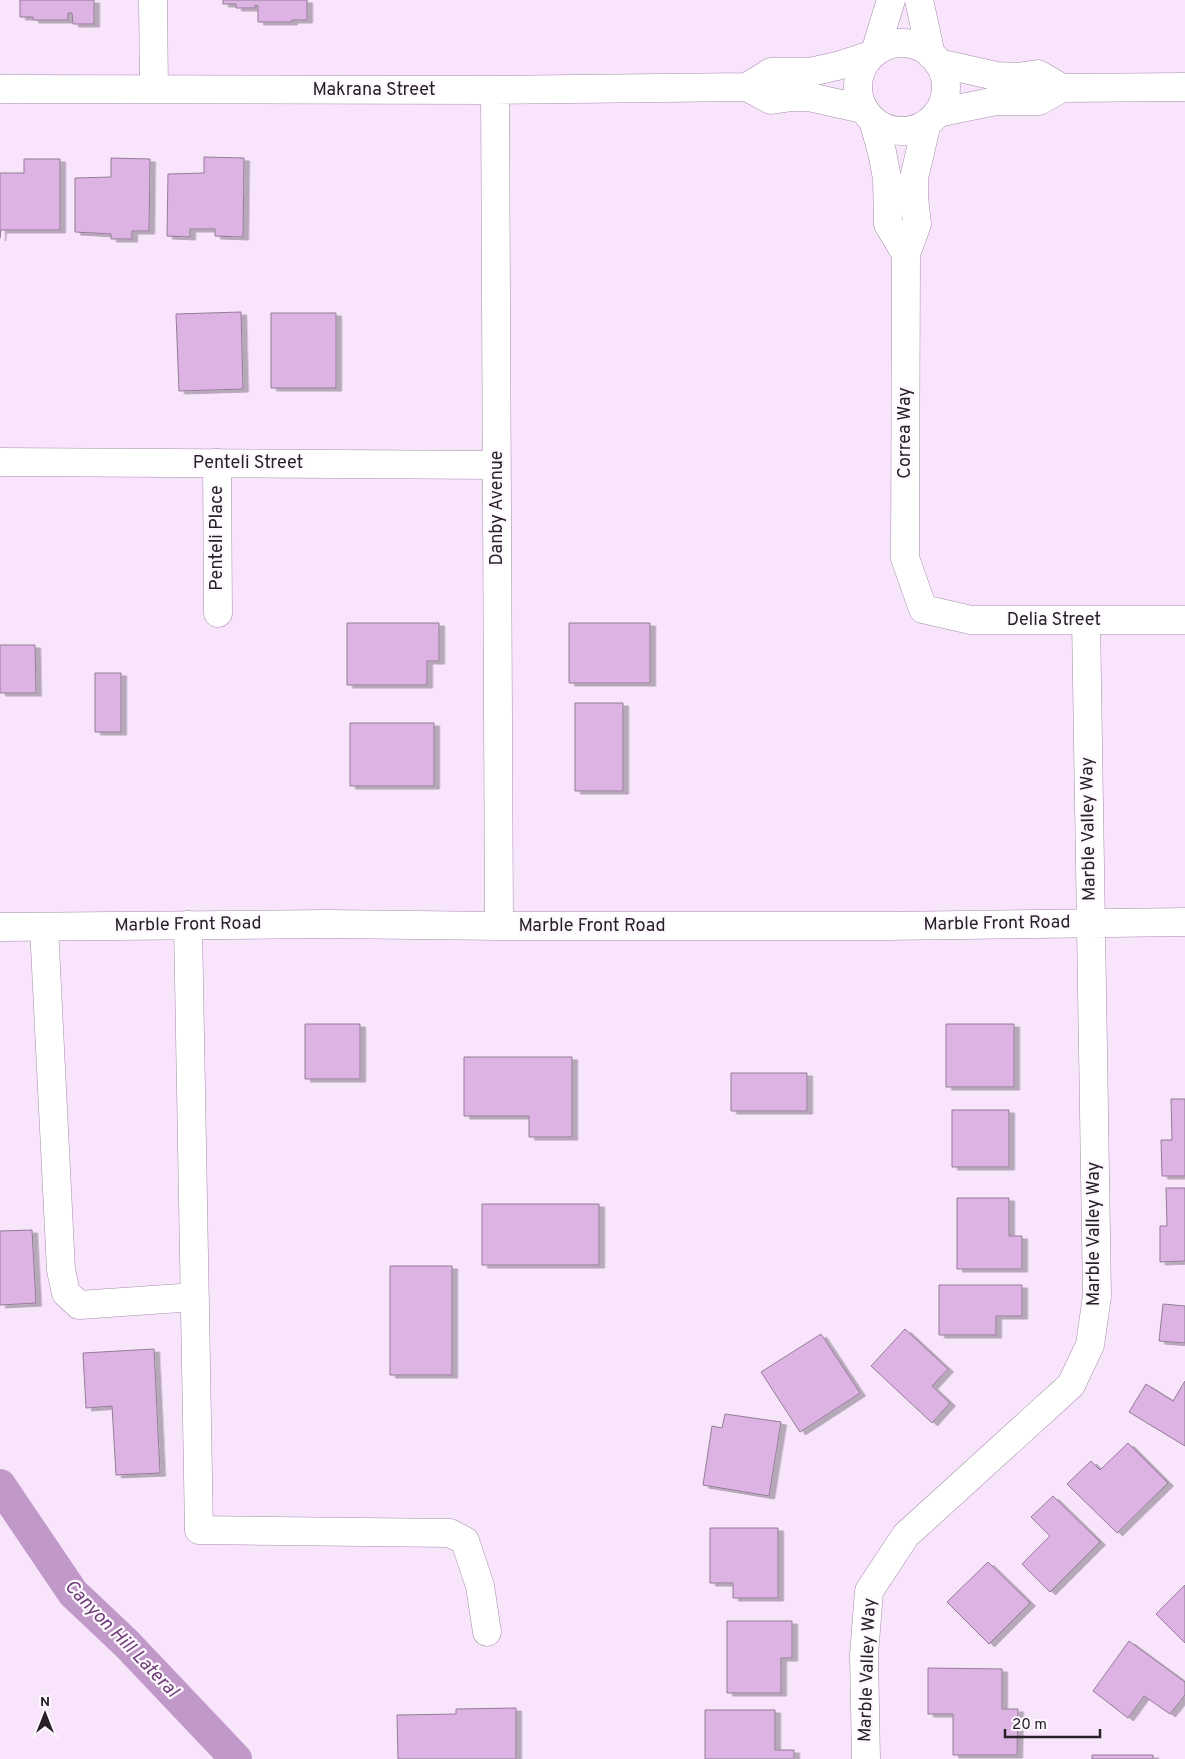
<svg xmlns="http://www.w3.org/2000/svg" width="1185" height="1759" font-family="Overpass,sans-serif">
  <defs>
    <filter id="shadow"><feDropShadow dx="5.5" dy="3" stdDeviation="0" flood-color="#0004"/></filter>
  </defs>
  <rect width="100%" height="100%" fill="#f8e5fc"/>
  <g fill="none" stroke-linecap="round" stroke-linejoin="round">
    <path stroke="#c199c8" stroke-width="32" d="M0 1485 73 1593 127 1644 236 1759"/>
  </g>
  <path fill="#dcb3e3" stroke="#937d96" filter="url(#shadow)" d="M20 0H94V24H73L72 13H68V20H33V17H20Z
    M223 0H307V20H292V22H258V6L255 5V8H236V4H223Z
    M204 157 244 158 243 237 215 236V229H190V237L167 236 168 174 204 173Z
    M111 158 150 159 149 231H132V239H111V234L75 232V178L111 177Z
    M24 159H60V230H1L0 238V173H24Z
    M241 312 243 389 179 391 176 314Z
    M271 313H336V388H271Z
    M347 623H439V661H427V685H347Z
    M569 623H650V683H569Z
    M0 645H35L36 693H0Z
    M95 673H121V732H95Z
    M575 703H623V791H575Z
    M350 723H434V786H350Z
    M305 1024H360V1079H305Z
    M946 1024H1014V1087H946Z
    M464 1057H572V1137H529V1116H464Z
    M731 1073H807V1111H731Z
    M1171 1099H1185V1176H1162L1161 1140H1172Z
    M952 1110H1009V1167H952Z
    M1166 1188H1185V1261L1160 1262V1226H1167Z
    M957 1198H1009V1236H1022V1269H957Z
    M482 1204H599V1265H482Z
    M32 1230 36 1303 0 1305V1231Z
    M390 1266H452V1375H390Z
    M939 1285H1022V1316H996V1335H939Z
    M1163 1304 1185 1306V1343L1159 1341Z
    M905 1329 948 1369 932 1386 950 1403 932 1423 871 1366Z
    M821 1334 860 1393 800 1432 761 1372Z
    M154 1349 160 1473 116 1475 112 1406 86 1408 83 1353Z
    M1185 1381V1446L1129 1412 1146 1384 1173 1401Z
    M725 1414 781 1422 769 1496 703 1485 712 1426 722 1428Z
    M1128 1443 1168 1483 1117 1533 1067 1484 1091 1461 1100 1470Z
    M1053 1496 1100 1542 1050 1592 1022 1564 1050 1536 1031 1517Z
    M710 1528H778V1598H733V1583H710Z
    M988 1562 1030 1603 989 1644 947 1602Z
    M1185 1585V1643L1156 1614Z
    M727 1621H792V1658H781V1693H727Z
    M1129 1641 1185 1682V1695L1170 1714 1144 1696 1128 1718 1093 1691Z
    M928 1668 1002 1669V1709H1018L1017 1755H953V1714H928Z
    M516 1708V1759H398L397 1715 456 1714V1709Z
    M705 1710H775V1750H794V1759H705Z
    M1092 1755H1153V1759H1092Z"/>
  <g fill="none" stroke-linecap="round" stroke-linejoin="round">
    <g stroke="#a38da7" stroke-width="29">
      <path id="minor" d="M153 0 154 89
        M919 0 931 55
        M858 87a44 44 0 1 1 88 0a44 44 0 1 1-88 0Z
        M875 52 891 0
        M938 63 996 76 1018 77 1038 74 1062 88
        M747 87 771 72H810L837 66 871 55
        M0 89 495 90 747 87 771 100 792 97H809L863 109
        M495 90 499 926
        M937 113 996 101H1039L1062 88 1185 87
        M873 120 882 152 887 178 888 224 906 254
        M927 123 914 178V197L917 224 906 254 905 558 923 609 971 620H1185
        M0 462 497 465
        M217 463 218 613
        M188 925 199 1530 450 1533 465 1541 480 1586 487 1632
        M0 927 327 924 499 926H888L1185 922
        M44 927 61 1270 66 1293 79 1305 195 1297
        M866 1759 864 1655 869 1591 906 1535 1071 1385 1090 1345 1097 1296 1086 620"/>
    </g>
    <use href="#minor" stroke="#fff" stroke-width="28"/>
  </g>
  <g text-anchor="middle" dominant-baseline="central" stroke-width="4.5" stroke-linejoin="round" paint-order="stroke">
    <g font-size="18" fill="#29202a" stroke="#fdf8fe">
      <text x="374" y="90">Makrana Street</text>
      <text transform="translate(905 433) rotate(-90)">Correa Way</text>
      <text x="248" y="463">Penteli Street</text>
      <text transform="translate(497 508) rotate(-90)">Danby Avenue</text>
      <text transform="translate(217 538) rotate(-90)">Penteli Place</text>
      <text x="1054" y="620">Delia Street</text>
      <text transform="translate(1089 829) rotate(-91)">Marble Valley Way</text>
      <text transform="translate(997 924) rotate(-1)">Marble Front Road</text>
      <text transform="translate(188 925) rotate(-1)">Marble Front Road</text>
      <text x="592" y="926">Marble Front Road</text>
      <text transform="translate(1094 1234) rotate(-90)">Marble Valley Way</text>
      <text transform="translate(868 1670) rotate(-88)">Marble Valley Way</text>
    </g>
    <g font-size="19" font-style="italic" fill="#6f3d78" stroke="#fdf8fe">
      <text transform="translate(121 1639) rotate(46)">Canyon Hill Lateral</text>
    </g>
  </g>
  <g transform="translate(45 1714)" stroke="#fdf8fe" stroke-width="4" paint-order="stroke">
  <path d="M0-4L9 19L0 12L-9 19Z" fill="#29202a"/>
  <text y="-8" font-size="14" font-weight="bold" text-anchor="middle" fill="#29202a">N</text>
  </g>
  <path d="M1005 1729v8h95v-8" fill="none" stroke="#29202a" stroke-width="2.5"/>
  <text x="1012" y="1729" font-size="15" fill="#29202a" stroke="#fdf8fe" stroke-width="4" paint-order="stroke">20 m</text>
</svg>
